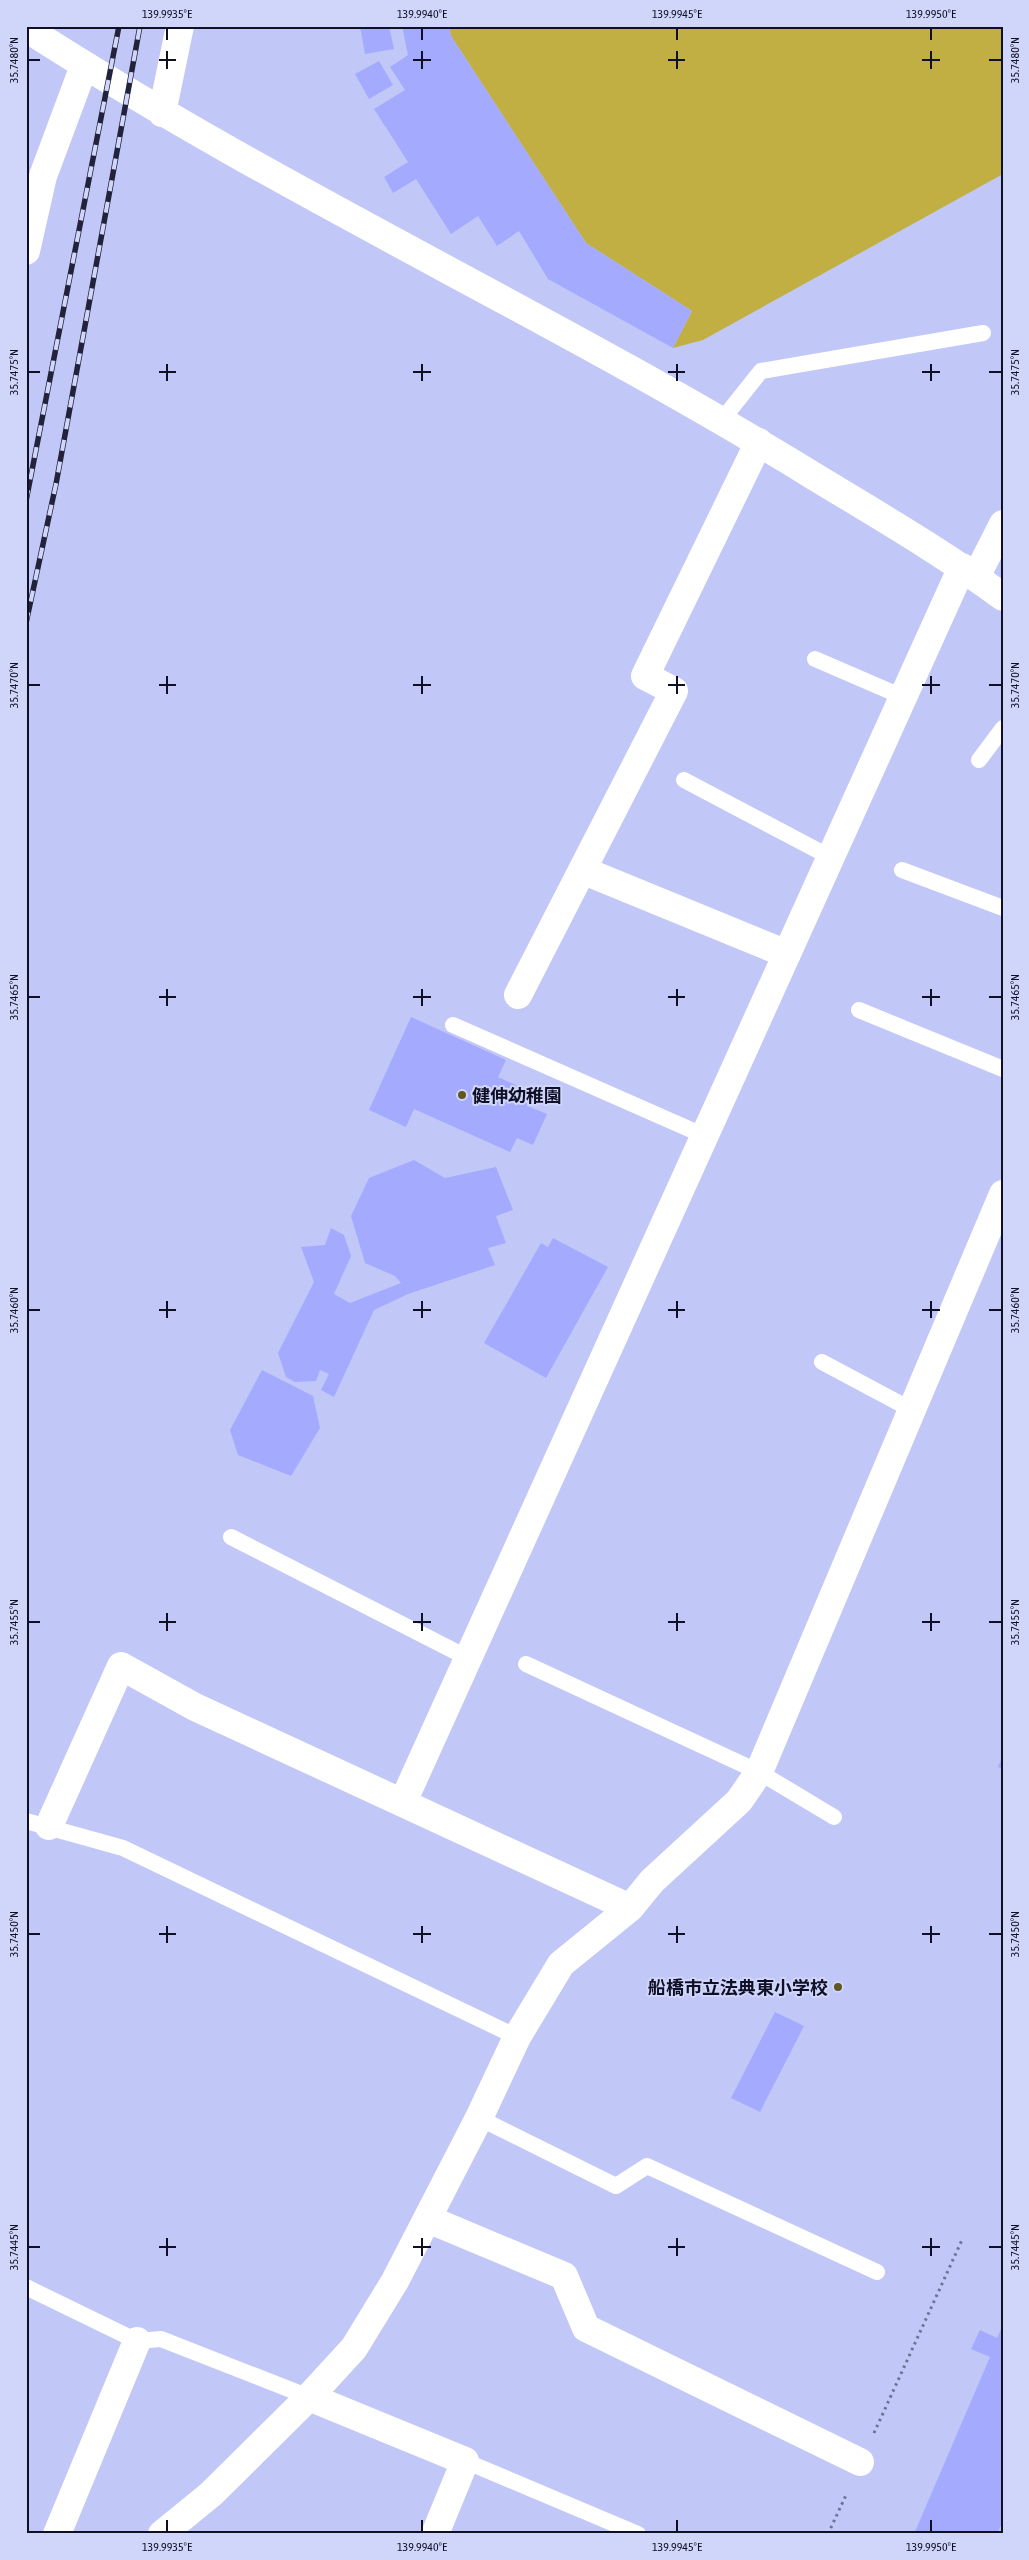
<svg xmlns="http://www.w3.org/2000/svg" width="1029" height="2560" font-family="'Asap Condensed','Noto Sans JP',sans-serif">
  <rect width="100%" height="100%" fill="#c1c7f7"/>
  <path fill="#c2af43" d="M449 26H1003V174L703 340 673 348 692 311 586 243 451 36Z"/>
  <path fill="#a4abfe" d="M360 26H389L394 49 365 54Z
    M402 26H449L451 36 586 243 692 311 673 348 548 279 519 231 497 246 478 216 451 234 416 179 393 193 384 177 408 162 374 109 405 90 390 67 408 55Z
    M379 61 393 85 369 99 355 74Z
    M411 1017 506 1060 498 1077 533 1093 527 1106 547 1114 533 1145 517 1138 510 1152 414 1109 406 1127 369 1110Z
    M414 1160 445 1178 496 1167 513 1210 496 1216 506 1243 488 1248 495 1265 408 1294 374 1310 334 1397 321 1390 329 1374 320 1370 316 1381 295 1382 286 1377 278 1353 314 1282 301 1247 325 1245 331 1228 344 1235 351 1256 334 1294 350 1303 401 1283 395 1276 365 1263 351 1216 369 1178Z
    M553 1238 608 1267 546 1378 484 1343 541 1243 548 1247Z
    M262 1370 313 1396 320 1428 291 1476 238 1455 230 1430Z
    M1003 1755V1769L998 1767Z
    M775 2012 804 2026 760 2112 731 2098Z
    M1003 2325V2521L997 2534H914L990 2357 971 2349 980 2330 997 2338Z"/>
  <g fill="none" stroke-linecap="round" stroke-linejoin="round">
    <path stroke="#6f7296" stroke-width="3" stroke-dasharray="2.5 4" stroke-linecap="butt" d="M874 2433 962 2240
      M828 2534 847 2493"/>
    <path stroke="#fff" stroke-width="16" d="M722 420 761 371 983 333
      M815 659 903 697
      M979 760 1003 728
      M684 780 830 857
      M902 870 1003 908
      M859 1010 1003 1069
      M453 1025 705 1136
      M822 1362 912 1410
      M231 1537 468 1658
      M526 1664 759 1772 834 1817
      M26 1821 123 1848 517 2037
      M479 2118 616 2186 647 2166 877 2272
      M26 2287 137 2341 161 2339 309 2397
      M465 2461 638 2534"/>
    <path stroke="#fff" stroke-width="28" d="M26 28C280 192 555 317 812 475 876 514 942 552 1003 597
      M162 113 180 26
      M26 251 43 176 84 66
      M976 577 1003 524
      M582 870 787 954
      M518 995 674 691 645 676 759 442
      M403 1802 962 567
      M49 1826 121 1666 195 1707 630 1908
      M428 2219 564 2276 586 2328 860 2462
      M309 2397 465 2461 435 2534
      M57 2534 137 2341
      M162 2534 211 2494 309 2397 354 2348 395 2281 479 2118 517 2037 561 1964 630 1908 652 1881 739 1801 759 1772 1003 1194"/>
    <g stroke="#22233b" stroke-width="5.5">
      <path id="rail" d="M26 501 119 26
        M26 623 56 484 140 26"/>
    </g>
    <use href="#rail" stroke="#d0d5fa" stroke-width="4" stroke-dasharray="11" stroke-linecap="butt"/>
  </g>
  <path fill="none" stroke="#0f1025" stroke-width="2" d="M167 28V40M422 28V40M677 28V40M931 28V40M167 51V69M422 51V69M677 51V69M931 51V69M28 60H40M159 60H176M413 60H431M668 60H685M922 60H940M989 60H1002M167 364V381M422 364V381M677 364V381M931 364V381M28 372H40M159 372H176M413 372H431M668 372H685M922 372H940M989 372H1002M167 676V694M422 676V694M677 676V694M931 676V694M28 685H40M159 685H176M413 685H431M668 685H685M922 685H940M989 685H1002M167 989V1006M422 989V1006M677 989V1006M931 989V1006M28 997H40M159 997H176M413 997H431M668 997H685M922 997H940M989 997H1002M167 1301V1318M422 1301V1318M677 1301V1318M931 1301V1318M28 1310H40M159 1310H176M413 1310H431M668 1310H685M922 1310H940M989 1310H1002M167 1613V1631M422 1613V1631M677 1613V1631M931 1613V1631M28 1622H40M159 1622H176M413 1622H431M668 1622H685M922 1622H940M989 1622H1002M167 1926V1943M422 1926V1943M677 1926V1943M931 1926V1943M28 1934H40M159 1934H176M413 1934H431M668 1934H685M922 1934H940M989 1934H1002M167 2238V2256M422 2238V2256M677 2238V2256M931 2238V2256M28 2247H40M159 2247H176M413 2247H431M668 2247H685M922 2247H940M989 2247H1002M167 2520V2532M422 2520V2532M677 2520V2532M931 2520V2532"/>
  <g fill="#605723" stroke="#d0d5fa" stroke-width="2">
    <circle cx="462" cy="1095" r="5"/>
    <circle cx="838" cy="1987" r="5"/>
  </g>
  <g text-anchor="middle" dominant-baseline="central" stroke-width="4" stroke-linejoin="round" paint-order="stroke">
    <g font-size="18" font-weight="bold" fill="#0f1025" stroke="#d0d5fa" text-anchor="start">
      <text x="472" y="1095">健伸幼稚園</text>
      <text x="828" y="1987" text-anchor="end">船橋市立法典東小学校</text>
    </g>
  </g>
  <rect width="1029" height="2560" fill="none" stroke="#d0d5fa" stroke-width="55"/>
  <rect x="28" y="28" width="974" height="2504" fill="none" stroke="#0f1025" stroke-width="2"/>
  <g font-size="12" text-anchor="middle" fill="#0f1025">
    <text x="167" y="18">139.9935°E</text>
    <text x="422" y="18">139.9940°E</text>
    <text x="677" y="18">139.9945°E</text>
    <text x="931" y="18">139.9950°E</text>
    <text transform="translate(14 60) rotate(-90)" y="4">35.7480°N</text>
    <text transform="translate(1015 60) rotate(-90)" y="4">35.7480°N</text>
    <text transform="translate(14 372) rotate(-90)" y="4">35.7475°N</text>
    <text transform="translate(1015 372) rotate(-90)" y="4">35.7475°N</text>
    <text transform="translate(14 685) rotate(-90)" y="4">35.7470°N</text>
    <text transform="translate(1015 685) rotate(-90)" y="4">35.7470°N</text>
    <text transform="translate(14 997) rotate(-90)" y="4">35.7465°N</text>
    <text transform="translate(1015 997) rotate(-90)" y="4">35.7465°N</text>
    <text transform="translate(14 1310) rotate(-90)" y="4">35.7460°N</text>
    <text transform="translate(1015 1310) rotate(-90)" y="4">35.7460°N</text>
    <text transform="translate(14 1622) rotate(-90)" y="4">35.7455°N</text>
    <text transform="translate(1015 1622) rotate(-90)" y="4">35.7455°N</text>
    <text transform="translate(14 1934) rotate(-90)" y="4">35.7450°N</text>
    <text transform="translate(1015 1934) rotate(-90)" y="4">35.7450°N</text>
    <text transform="translate(14 2247) rotate(-90)" y="4">35.7445°N</text>
    <text transform="translate(1015 2247) rotate(-90)" y="4">35.7445°N</text>
    <text x="167" y="2551">139.9935°E</text>
    <text x="422" y="2551">139.9940°E</text>
    <text x="677" y="2551">139.9945°E</text>
    <text x="931" y="2551">139.9950°E</text>
  </g>
</svg>
